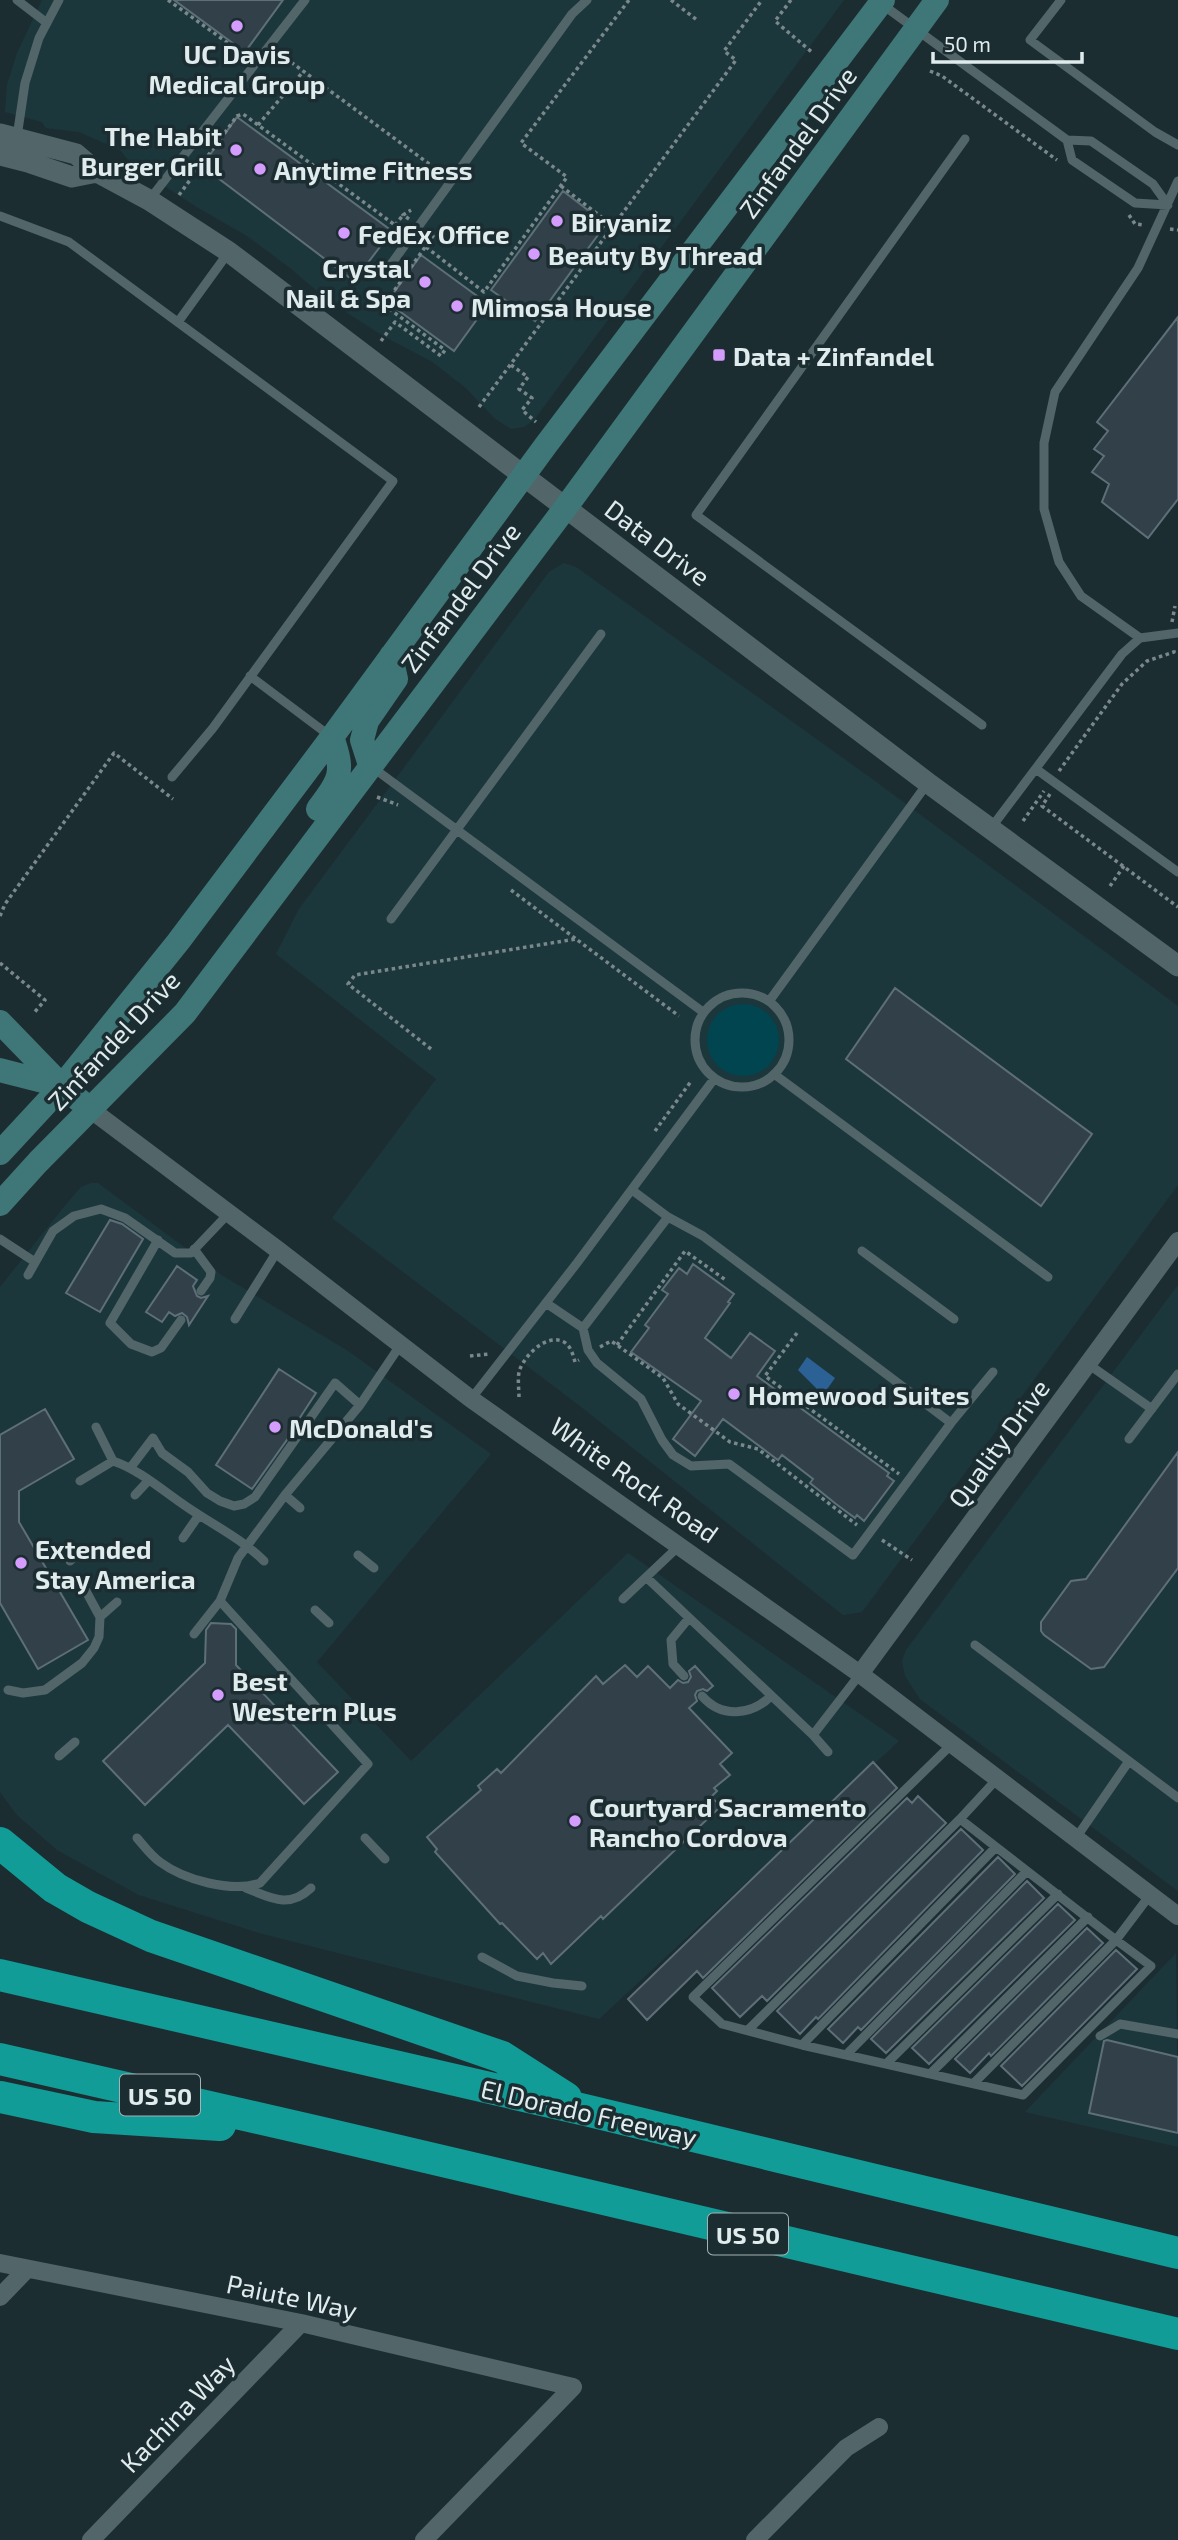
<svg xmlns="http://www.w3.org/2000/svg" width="1178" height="2540" font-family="'Exo 2',sans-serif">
  <rect width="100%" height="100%" fill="#1c2d31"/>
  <path fill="#1c373c" d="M42 0H844L534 420 524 427 511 429 494 418 466 388 431 361 385 337 330 302 290 268 247 236 195 206 131 164 120 150 79 132 46 128 42 122 5 112 7 85 17 53Z
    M564 563 576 567 875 781 1178 1006V1185L862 1612 843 1615 580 1406 332 1218 436 1079 276 954 299 909 549 572Z
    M91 1183H98L223 1276 348 1351 491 1454 317 1662 411 1761 628 1553 899 1741 599 2019 259 1933 139 1895 57 1850 17 1815 0 1792V1287L63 1208 81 1187Z
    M1178 1285V1891L920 1699 905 1676 902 1661 906 1650Z
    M1176 1953 1178 2147 1025 2112Z"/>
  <path fill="#00454f" d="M707 1040a36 36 0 1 1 72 0a36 36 0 1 1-72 0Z"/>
  <path fill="#2c6195" d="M807 1357 835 1378 823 1395 798 1370Z"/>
  <path fill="#324149" stroke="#5e6f77" stroke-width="2" d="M174 0H283L245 52Z
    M237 117 392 231 354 281 202 166Z
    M563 191 606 224 535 321 491 290Z
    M421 255 488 304 454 351 387 302Z
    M1178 317V499L1148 538 1102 502 1109 484 1092 472 1104 456 1094 449 1108 431 1097 422Z
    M895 988 1092 1134 1041 1206 846 1059Z
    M110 1220 122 1224 143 1239 100 1312 66 1293Z
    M693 1264 734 1294 728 1302 730 1303 705 1338 731 1358 750 1333 775 1351 757 1376 889 1473 887 1476 894 1481 864 1521 857 1515 855 1518 836 1504 810 1483 813 1479 782 1455 778 1460 723 1419 695 1456 673 1439 701 1401 631 1352 649 1328 645 1325 668 1294 662 1290 679 1268 687 1274Z
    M177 1266 197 1280 193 1286 197 1296 201 1298 208 1296 189 1325 187 1317 182 1313 175 1316 169 1312 162 1322 146 1312Z
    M279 1369 316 1393 299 1419 301 1420 252 1489 216 1465Z
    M45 1409 74 1459 19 1491V1522L88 1640 38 1669 0 1603V1435Z
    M1178 1452V1568L1104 1667 1091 1669 1044 1635 1041 1631V1622L1071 1581 1086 1579Z
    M211 1623 231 1624 236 1629V1665L338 1772 304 1804 228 1725 145 1805 103 1761 205 1663 206 1630Z
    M625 1665 637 1677 648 1666 670 1688 678 1680 683 1683 688 1682 691 1677 689 1671 695 1666 713 1686 707 1691 703 1689 697 1691 695 1695 697 1701 689 1708 732 1753 720 1764 730 1775 714 1788 717 1791 711 1797 721 1806 603 1919 601 1916 551 1964 543 1953 537 1959 502 1923 500 1924 435 1852 437 1849 427 1837 481 1790 478 1786 497 1769 501 1773 596 1676 603 1684Z
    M873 1762 897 1788 703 1978 697 1971 647 2020 628 1999Z
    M918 1796 946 1823 767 2001 762 1996 740 2017 712 1988 907 1798 912 1803Z
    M961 1829 983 1850 818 2019 816 2017 800 2034 777 2011Z
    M998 1857 1015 1874 861 2030 858 2027 843 2043 828 2029Z
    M1027 1881 1044 1898 886 2053 871 2039Z
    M1058 1904 1075 1920 929 2064 912 2048Z
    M1087 1928 1103 1943 991 2056 989 2053 970 2073 955 2059Z
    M1116 1950 1137 1969 1022 2086 1001 2066Z
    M1107 2040 1178 2057V2133L1089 2113 1104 2041Z"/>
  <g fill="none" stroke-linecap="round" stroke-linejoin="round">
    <path stroke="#7a888b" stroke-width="3.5" stroke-dasharray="3.5 3.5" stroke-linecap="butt" d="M168 0 246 56
      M671 0 697 20
      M791 0 775 21 813 53
      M280 54 440 172
      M930 71 942 76 1057 160
      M258 125 302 73
      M561 186 613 226
      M179 195 237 116 243 114 399 228 398 230
      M1129 215 1135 224 1145 225
      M409 219 403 215 411 210
      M395 225 403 215
      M1170 229 1178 230
      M426 247 484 292 567 177 521 143 629 0
      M381 341 395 322 441 356 445 350 384 305 433 236 430 234
      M511 365 528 377 519 389 532 398 522 410 536 422
      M479 407 736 60 724 51 762 0
      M1172 622 1175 606
      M1059 771 1122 684 1147 661 1174 652V647
      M1050 794 1042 806 1178 907
      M377 797 398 805
      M1023 821 1044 791
      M1110 886 1124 866
      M511 890 576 939
      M0 916 5 904 114 753 173 799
      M0 963 45 1000 33 1014
      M431 1049 348 984 355 975 576 939 679 1016
      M655 1131 692 1080
      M797 1333 765 1376 899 1474
      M617 1345 685 1251 727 1281
      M600 1347 611 1341 617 1345 663 1378 678 1404 730 1442 758 1449 857 1525
      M470 1356 489 1354
      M519 1397C519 1389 517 1376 520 1369 526 1354 547 1333 564 1342 571 1346 573 1355 575 1362L579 1360
      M882 1540 912 1560"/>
    <path stroke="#526569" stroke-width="9" d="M17 0 47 23
      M1061 0 1030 40 1155 132 1178 145
      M883 5 1067 140 1091 141 1153 184 1168 205
      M17 137 25 83 39 38 59 0
      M965 139 696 515 982 725
      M1067 140 1072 160 1135 203 1168 205
      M150 199 305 0
      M0 216 69 242 393 481 213 728 172 777
      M384 274 572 14 587 0
      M178 322 228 253
      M1140 638 1081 596 1059 562 1044 509V443L1055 392 1138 268 1178 181
      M250 676 330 736
      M372 767 703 1012
      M1036 769 1178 872
      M991 828 1122 654 1140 638 1178 633
      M391 919 601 634
      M695 1040a47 47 0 1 1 94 0a47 47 0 1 1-94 0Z
      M770 1000 927 784
      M774 1074 1048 1277
      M632 1190 668 1217
      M0 1239 35 1262
      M158 1240 110 1323 131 1344 152 1352 161 1348 181 1320
      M194 1249 211 1272 210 1278 201 1291
      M862 1251 954 1319
      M28 1275 53 1231 74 1216 101 1209 125 1218 175 1253H191L229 1213
      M546 1303 583 1328 668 1217 703 1236 951 1423 993 1372
      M235 1319 278 1250
      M583 1328 588 1350 597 1363 641 1399 662 1440 673 1455 691 1466 729 1464 853 1555 951 1423
      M1088 1364 1152 1409
      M471 1399 577 1263 714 1079
      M96 1427 113 1461
      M1129 1439 1178 1374
      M131 1467 153 1438 162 1453 188 1472 207 1493 220 1501 234 1506 244 1504 255 1497 335 1383 360 1405
      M80 1481 113 1461C140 1470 163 1491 187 1507 213 1525 241 1538 264 1561
      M135 1495 148 1481
      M285 1495 300 1508
      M183 1538 199 1515
      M358 1555 374 1568
      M70 1561 79 1552
      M646 1577 813 1735 828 1752
      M623 1599 679 1546
      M315 1610 329 1623
      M100 1617 117 1602
      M194 1634 220 1601 238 1558 285 1495 360 1405 401 1344
      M975 1645 1178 1798
      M684 1676 673 1664 671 1640 689 1618
      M8 1690 23 1693 45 1690 82 1663 94 1648 99 1637 100 1617 81 1582
      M702 1696C721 1718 751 1716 771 1696
      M813 1735 860 1674
      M952 1744 693 1997 722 2024 802 2045 1023 2095 1151 1966 1116 1940 1150 1895
      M59 1756 75 1742
      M137 1838C144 1846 151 1856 160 1862 184 1880 232 1893 260 1883L368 1764 220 1601
      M365 1838 385 1859
      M1076 1838 1129 1761
      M246 1888C271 1898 289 1909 311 1888
      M482 1957 517 1976 553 1983 582 1986
      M748 2030 960 1819
      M1100 2036 1120 2024 1178 2034
      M802 2045 996 1847
      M846 2055 1027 1871
      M886 2064 1058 1894
      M930 2074 1088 1917
      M975 2082 1116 1940 960 1819 997 1779"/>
    <path stroke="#526569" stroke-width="18" d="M90 1109 278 1250 471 1399 860 1674 1178 1916
      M860 1674 1178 1241
      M0 2263 301 2323 573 2387
      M0 2297 26 2270
      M91 2540 301 2323
      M424 2540 573 2387
      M755 2540 846 2448 879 2427"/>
    <path stroke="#526569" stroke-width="21" d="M0 134 76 154 97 172 149 200 229 252 928 783 1178 966
      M0 155 28 162 72 177 97 172"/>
    <path stroke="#3f7677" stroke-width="24" d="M370 765 362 740 367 721 396 679 391 656
      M318 809C340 779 345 773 332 737
      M0 1022 62 1086 90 1109
      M0 1070 62 1086
      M0 1153 62 1086 178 942 332 737 546 445 883 0
      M0 1204 38 1162 185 1013 566 507 937 0"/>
    <path stroke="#129c97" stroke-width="32" d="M0 1843 55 1888 88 1907 151 1936 502 2057 566 2098
      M0 1975 585 2110 1178 2253
      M0 2059 319 2132 1178 2334
      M0 2097 94 2117 220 2125"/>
  </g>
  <g fill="#d49cfc" stroke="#1c2d31" stroke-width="2.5">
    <circle cx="237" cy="26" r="7"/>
    <circle cx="236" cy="150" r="7"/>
    <circle cx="260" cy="169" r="7"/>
    <circle cx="557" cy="221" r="7"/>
    <circle cx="344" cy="233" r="7"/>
    <circle cx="534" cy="254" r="7"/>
    <circle cx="425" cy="282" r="7"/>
    <circle cx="457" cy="306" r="7"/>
    <rect x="712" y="348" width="14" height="14" rx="3.5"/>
    <circle cx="734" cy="1394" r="7"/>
    <circle cx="275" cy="1427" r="7"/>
    <circle cx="21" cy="1563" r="7"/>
    <circle cx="218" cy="1695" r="7"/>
    <circle cx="575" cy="1821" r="7"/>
  </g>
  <g text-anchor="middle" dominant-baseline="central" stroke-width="7" stroke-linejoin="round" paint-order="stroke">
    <g fill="#1c2d31" stroke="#a5b2b5" stroke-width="2">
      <rect x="120" y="2074.5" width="80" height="41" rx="5"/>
      <rect x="708" y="2213.5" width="80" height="41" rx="5"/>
    </g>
    <g font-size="24" font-weight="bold" fill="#e0ebed">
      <text x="160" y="2095">US 50</text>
      <text x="748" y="2234">US 50</text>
    </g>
    <g font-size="26" font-weight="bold" fill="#e0ebed" stroke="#1c2d31" text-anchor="start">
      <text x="237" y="53" text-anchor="middle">UC Davis<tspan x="237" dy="30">Medical Group</tspan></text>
      <text x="222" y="135" text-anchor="end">The Habit<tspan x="222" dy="30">Burger Grill</tspan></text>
      <text x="274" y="169">Anytime Fitness</text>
      <text x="571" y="221">Biryaniz</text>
      <text x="358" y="233">FedEx Office</text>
      <text x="548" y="254">Beauty By Thread</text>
      <text x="411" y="267" text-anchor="end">Crystal<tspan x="411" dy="30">Nail &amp; Spa</tspan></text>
      <text x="471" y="306">Mimosa House</text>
      <text x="733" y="355">Data + Zinfandel</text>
      <text x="748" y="1394">Homewood Suites</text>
      <text x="289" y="1427">McDonald's</text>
      <text x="35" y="1548">Extended<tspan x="35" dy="30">Stay America</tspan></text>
      <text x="232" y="1680">Best<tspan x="232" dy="30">Western Plus</tspan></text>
      <text x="589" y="1806">Courtyard Sacramento<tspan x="589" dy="30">Rancho Cordova</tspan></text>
    </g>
    <g font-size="26" fill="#e0ebed" stroke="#1c2d31">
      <text transform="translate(797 142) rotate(-54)">Zinfandel Drive</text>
      <text transform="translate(658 542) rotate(37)">Data Drive</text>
      <text transform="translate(460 597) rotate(-53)">Zinfandel Drive</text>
      <text transform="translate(113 1040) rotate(-47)">Zinfandel Drive</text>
      <text transform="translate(998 1443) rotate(-54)">Quality Drive</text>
      <text transform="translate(635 1479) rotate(35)">White Rock Road</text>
      <text transform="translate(589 2112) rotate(13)">El Dorado Freeway</text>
      <text transform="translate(292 2296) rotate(12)">Paiute Way</text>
      <text transform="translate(177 2413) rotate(-46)">Kachina Way</text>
    </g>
  </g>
  <path d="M933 52v10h149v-10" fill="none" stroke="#e0ebed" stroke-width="3.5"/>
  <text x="944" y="52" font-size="21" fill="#e0ebed" stroke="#1c2d31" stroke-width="5" paint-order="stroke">50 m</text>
</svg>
